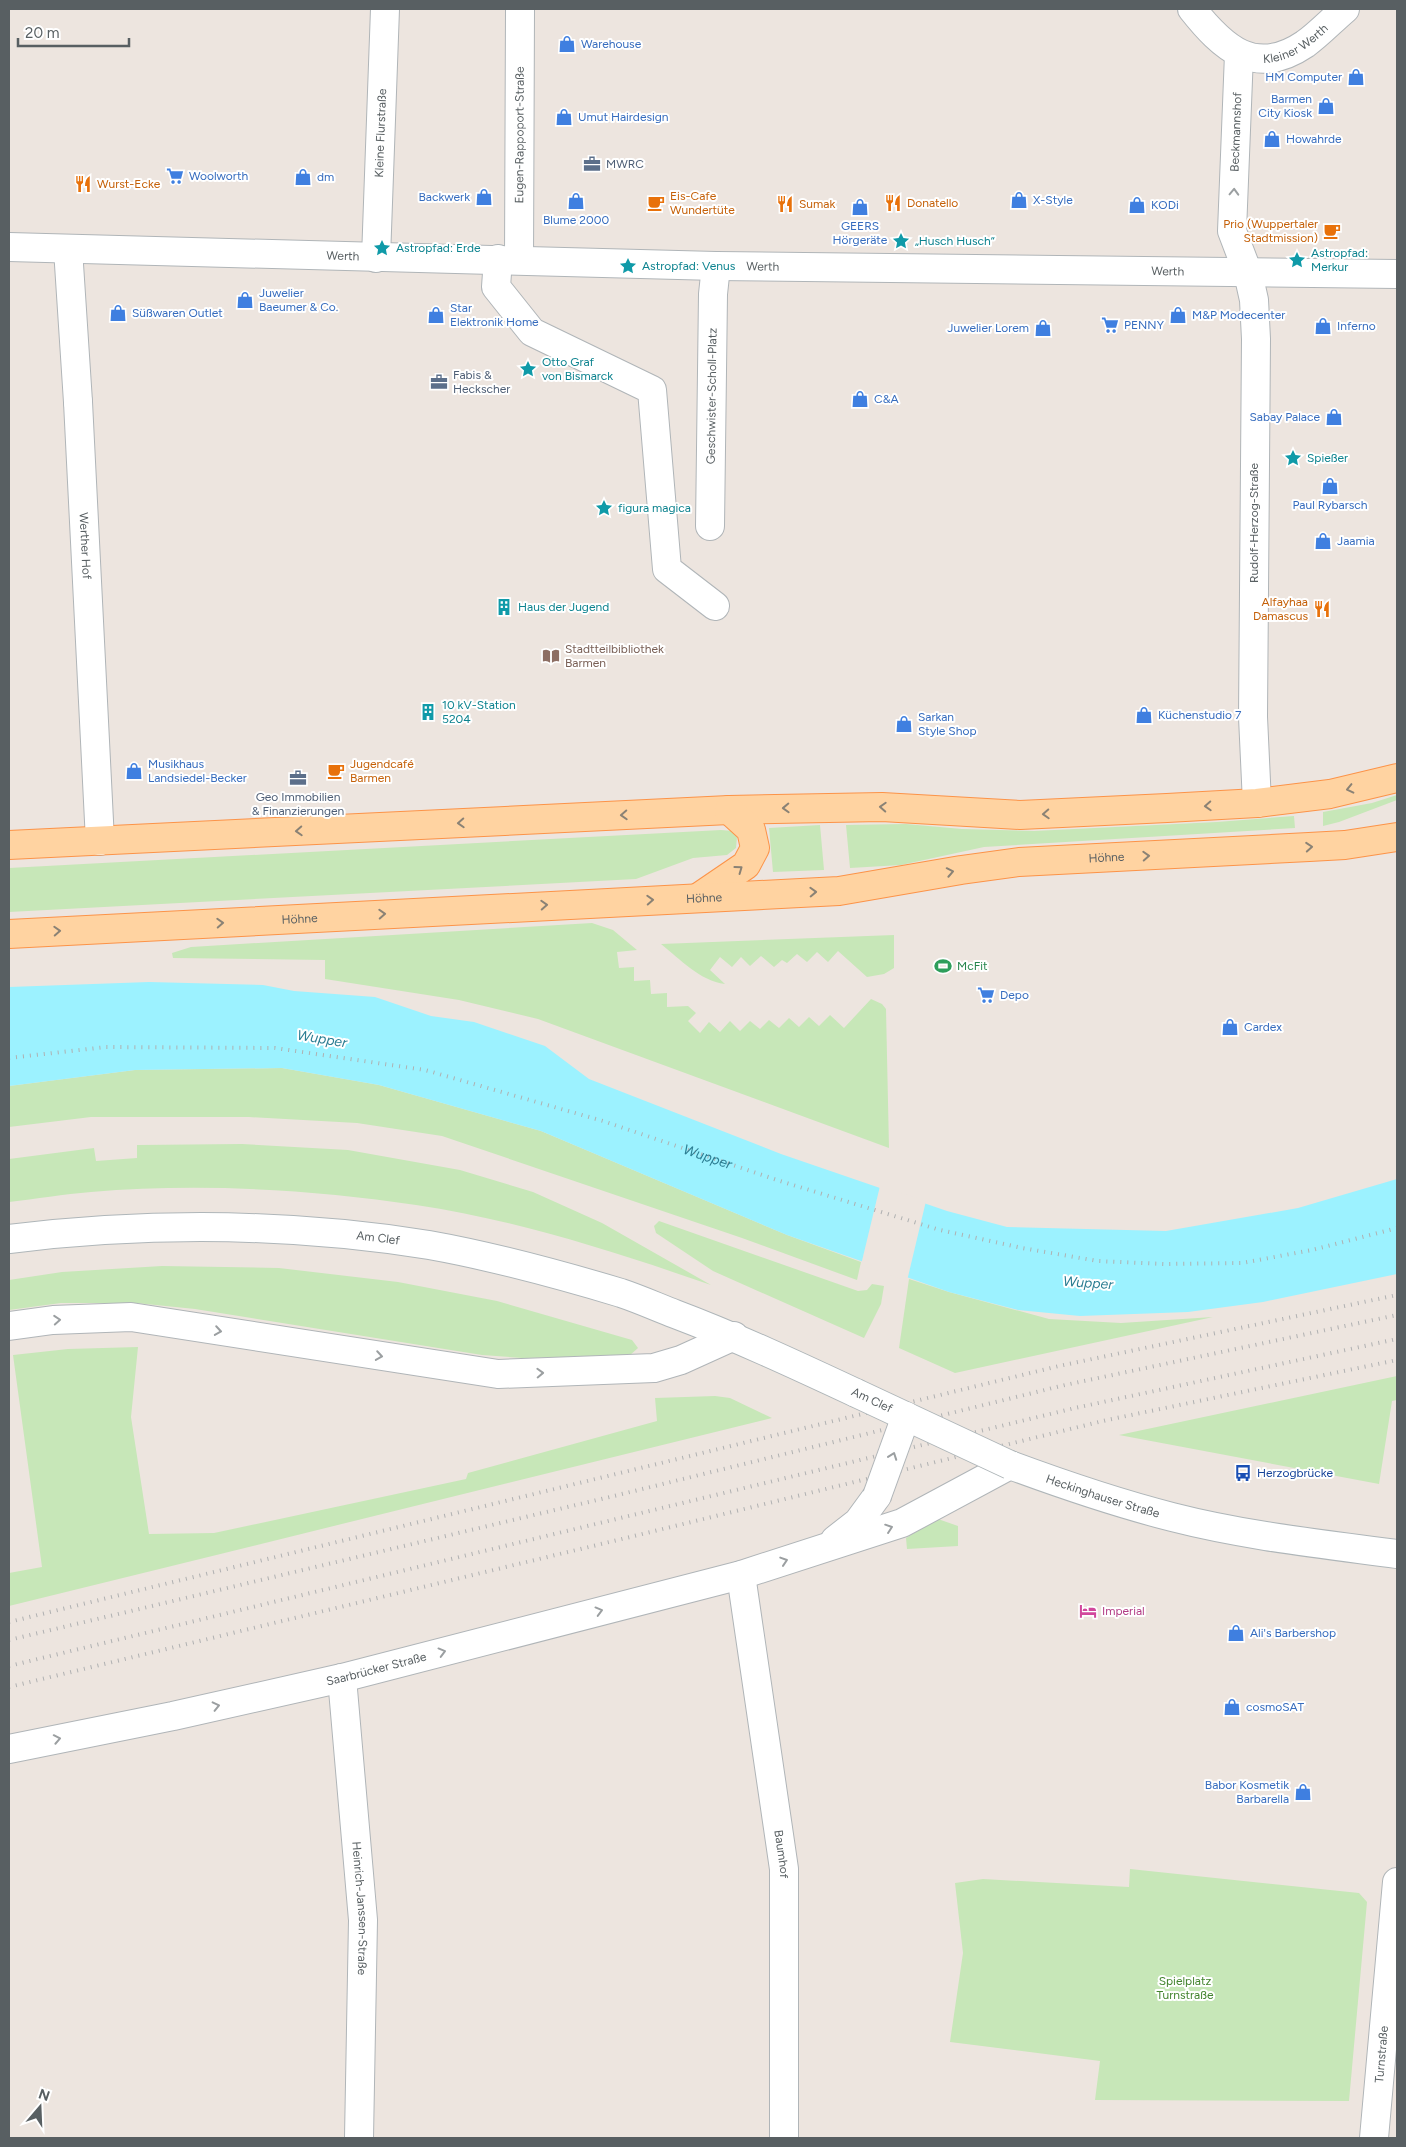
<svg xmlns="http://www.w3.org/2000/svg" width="1406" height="2147" font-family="Figtree,sans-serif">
  <rect width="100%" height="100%" fill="#ede5df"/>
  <path fill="#c7e7b8" d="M1397 795V800L1339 822 1323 826V812L1372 803Z
    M1294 816 1295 828 984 847 901 865 850 868 846 825 906 824 962 829 1034 831 1217 822Z
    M820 825 824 870 773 872 769 828Z
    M721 830 732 831 737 837 736 848 727 855 693 858 636 879 9 912V868Z
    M592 923 613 930 637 950 617 952 619 968 634 967V981L650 980 651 994 667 993V1007L688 1006 696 1013 688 1021 700 1033 709 1022 720 1032 730 1021 740 1031 750 1021 760 1029 769 1020 779 1028 789 1018 799 1027 809 1017 819 1026 830 1015 844 1028 871 999 882 1004 886 1009 889 1148 538 1019 459 1000 325 979V960L173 958 172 953 191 947Z
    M894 935V968L884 974 867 977 838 951 828 962 817 952 807 962 797 954 787 963 782 960 774 967 761 956 750 966 741 957 732 967 720 957 710 970 725 984C700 981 680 959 661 944Z
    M282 1068 379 1085 541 1131 787 1235 861 1262 857 1280 742 1238 442 1136 357 1123 249 1117H91L9 1127V1086L135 1070Z
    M242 1144 348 1150 460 1170 533 1192 602 1223 711 1285C615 1252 517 1220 416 1205 310 1189 198 1183 91 1192 64 1194 36 1199 9 1202V1159L94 1148 96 1161 137 1158V1145Z
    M659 1221 858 1291 867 1290 872 1284 884 1286 881 1304 864 1338 713 1271 656 1233 654 1226Z
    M162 1266 279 1268 398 1282 497 1301 632 1340 638 1348 629 1356 522 1358 482 1355 195 1309 136 1303H61L9 1310V1280L62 1272Z
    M909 1279 949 1292 1049 1319 1121 1323 1213 1317 955 1373 899 1348Z
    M138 1347 131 1417 149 1534 214 1533 466 1479 468 1473 657 1421 655 1398 715 1396 730 1398 772 1418 9 1606V1573L42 1567 13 1355 68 1349Z
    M1397 1376V1400L1392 1401 1379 1484 1119 1435Z
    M938 1519 958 1526V1546L907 1549 906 1538Z
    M1130 1869 1359 1893 1367 1902 1349 2101 1095 2100 1100 2061 950 2042 963 1953 955 1883 983 1879 1129 1887Z"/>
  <path fill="#9cf2ff" d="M149 982 263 985 294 991 375 997 431 1016 474 1022 545 1046 589 1079 781 1154 947 1211 1007 1227 1166 1231 1298 1208 1397 1179V1274L1263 1302 1188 1312 1080 1316 1018 1310 949 1292 787 1235 541 1131 379 1085 282 1068 135 1070 9 1086V987Z"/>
  <path fill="#ede5df" d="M880 1186 926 1201 907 1281 861 1265Z"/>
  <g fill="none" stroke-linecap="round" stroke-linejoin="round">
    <g stroke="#b0b5b8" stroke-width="30">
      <g id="pedestrian">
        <path id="s1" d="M9 247 716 266 1397 274"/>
        <path d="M68 249 78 402"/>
        <path d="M498 259 496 287 532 332 652 390 667 569 715 606"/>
        <path id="s2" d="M519 260 520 9"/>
        <path id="s3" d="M710 526 713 294 716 266"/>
      </g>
    </g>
    <g stroke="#b0b5b8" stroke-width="30">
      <g id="minor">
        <path id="s4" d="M1192 9C1223 48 1255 78 1305 44 1319 34 1332 20 1345 9"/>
        <path d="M1239 54 1232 231 1248 273 1254 300 1256 339 1253 717 1257 803"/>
        <path id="s5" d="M376 258 385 9"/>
        <path id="s6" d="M78 402 100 841"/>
        <path d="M9 1326 53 1320 131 1317 498 1374 654 1368 681 1360 734 1336"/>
        <path d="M835 1540 858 1522 877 1496"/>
        <path id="s7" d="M741 1575 784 1869V2138"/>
        <path id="s8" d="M342 1678 363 1920 359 2138"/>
        <path id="s9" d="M9 1749 173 1716 342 1678 741 1575 902 1523 1010 1465"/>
        <path id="s10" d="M1374 2138 1397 1882"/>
      </g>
    </g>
    <g stroke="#afb6b9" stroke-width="30">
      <g id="secondary">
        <path id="s11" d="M9 1239C148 1222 291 1223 429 1245 491 1256 561 1275 621 1293 639 1299 657 1307 675 1314 736 1337 796 1365 856 1393"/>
        <path id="s12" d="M1010 1465C1064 1485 1117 1503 1172 1517 1246 1536 1322 1544 1397 1554"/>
      </g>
    </g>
    <g stroke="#fc9348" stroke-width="30">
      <g id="primary">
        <path d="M9 845 729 810 882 807 1020 815 1167 808 1257 803 1330 794 1397 778"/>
        <path d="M699 897 746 865 755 848 751 830 729 810"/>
        <path id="s13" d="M9 934 839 891 961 870 1019 862 1309 847 1345 845 1397 837"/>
      </g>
    </g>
    <use href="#pedestrian" stroke="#fff" stroke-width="28"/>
    <use href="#minor" stroke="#fff" stroke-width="28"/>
    <use href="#secondary" stroke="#fff" stroke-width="28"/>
    <use href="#primary" stroke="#ffd3a1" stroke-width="28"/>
    <g stroke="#afb0b1" stroke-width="4" stroke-dasharray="1 6" stroke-linecap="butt">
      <path id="s14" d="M9 1058 106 1047 275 1048 425 1070 603 1121 780 1181 940 1230 1022 1248 1098 1261 1164 1264 1242 1263 1312 1250 1397 1228"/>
      <path d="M9 1622 1059 1366 1397 1295"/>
      <path d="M9 1640 618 1495 1065 1385 1397 1315"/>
      <path d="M9 1666 1075 1408 1397 1339"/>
      <path d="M9 1687 626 1538 1107 1420 1397 1360"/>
    </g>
    <g stroke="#b0b5b8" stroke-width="30" stroke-linecap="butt">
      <path id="minor-bridge" d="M877 1496 906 1416"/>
    </g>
    <g stroke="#afb6b9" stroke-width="30" stroke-linecap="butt">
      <path id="secondary-bridge" d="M856 1393 1010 1465"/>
    </g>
    <use href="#minor-bridge" stroke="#fff" stroke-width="28"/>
    <use href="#secondary-bridge" stroke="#fff" stroke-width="28"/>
  </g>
  <defs><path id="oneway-chevron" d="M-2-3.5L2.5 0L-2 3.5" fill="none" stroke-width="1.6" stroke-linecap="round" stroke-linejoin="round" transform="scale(1.25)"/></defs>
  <g stroke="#9b9fa1">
    <use href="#oneway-chevron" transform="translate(1234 192) rotate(-88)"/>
    <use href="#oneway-chevron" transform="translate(57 1320) rotate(-4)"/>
    <use href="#oneway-chevron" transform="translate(218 1331) rotate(9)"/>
    <use href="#oneway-chevron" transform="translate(379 1356) rotate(9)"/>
    <use href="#oneway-chevron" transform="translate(540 1373) rotate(-2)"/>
    <use href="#oneway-chevron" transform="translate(893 1456) rotate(-70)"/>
    <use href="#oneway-chevron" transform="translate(889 1528) rotate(-19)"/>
    <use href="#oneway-chevron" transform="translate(784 1561) rotate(-18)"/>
    <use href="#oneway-chevron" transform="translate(599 1611) rotate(-15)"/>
    <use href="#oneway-chevron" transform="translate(442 1652) rotate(-15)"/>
    <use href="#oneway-chevron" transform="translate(216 1706) rotate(-13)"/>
    <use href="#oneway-chevron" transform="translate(57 1739) rotate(-11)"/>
  </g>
  <g stroke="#8a8275">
    <use href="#oneway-chevron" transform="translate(1350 789) rotate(167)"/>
    <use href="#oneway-chevron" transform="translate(1208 806) rotate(177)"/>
    <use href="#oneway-chevron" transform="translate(883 807) rotate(-177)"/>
    <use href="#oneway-chevron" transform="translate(786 808) rotate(178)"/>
    <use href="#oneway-chevron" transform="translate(1046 814) rotate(177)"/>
    <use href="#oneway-chevron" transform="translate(624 815) rotate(177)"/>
    <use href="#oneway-chevron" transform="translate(461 823) rotate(177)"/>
    <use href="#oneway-chevron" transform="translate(299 831) rotate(177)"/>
    <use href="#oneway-chevron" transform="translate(1309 847) rotate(-4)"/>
    <use href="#oneway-chevron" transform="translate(1146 856) rotate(-3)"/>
    <use href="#oneway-chevron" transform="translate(739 869) rotate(-36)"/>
    <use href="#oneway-chevron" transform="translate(950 872) rotate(-11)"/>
    <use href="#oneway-chevron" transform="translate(813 892) rotate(-2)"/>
    <use href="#oneway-chevron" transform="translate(650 900) rotate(-3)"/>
    <use href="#oneway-chevron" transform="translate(544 905) rotate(-3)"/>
    <use href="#oneway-chevron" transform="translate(382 914) rotate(-3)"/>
    <use href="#oneway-chevron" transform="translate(220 923) rotate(-3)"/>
    <use href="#oneway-chevron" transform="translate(57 931) rotate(-3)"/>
  </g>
  <defs>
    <g id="shop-bare" transform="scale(1.35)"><path d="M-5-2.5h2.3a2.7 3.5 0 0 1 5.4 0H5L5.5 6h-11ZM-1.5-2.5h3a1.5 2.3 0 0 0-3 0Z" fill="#3f7fe0" stroke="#fff" stroke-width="2.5" paint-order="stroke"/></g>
    <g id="office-bare" transform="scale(1.35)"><path d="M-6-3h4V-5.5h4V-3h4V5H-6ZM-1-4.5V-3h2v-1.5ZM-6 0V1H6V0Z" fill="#5c6f8a" stroke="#fff" stroke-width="2.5" paint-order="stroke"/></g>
    <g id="supermarket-bare" transform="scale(1.35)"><path d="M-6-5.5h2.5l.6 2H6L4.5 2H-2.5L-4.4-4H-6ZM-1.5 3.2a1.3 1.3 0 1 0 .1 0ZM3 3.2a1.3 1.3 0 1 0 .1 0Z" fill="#3f7fe0" stroke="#fff" stroke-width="2.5" paint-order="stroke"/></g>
    <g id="restaurant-bare" transform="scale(1.35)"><path d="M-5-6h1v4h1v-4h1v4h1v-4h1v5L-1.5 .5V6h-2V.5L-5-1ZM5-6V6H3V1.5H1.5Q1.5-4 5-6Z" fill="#e8710a" stroke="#fff" stroke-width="2.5" paint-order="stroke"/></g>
    <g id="cafe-bare" transform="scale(1.35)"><path d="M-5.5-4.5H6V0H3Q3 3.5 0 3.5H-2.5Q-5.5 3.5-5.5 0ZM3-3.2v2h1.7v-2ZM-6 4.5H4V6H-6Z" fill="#e8710a" stroke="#fff" stroke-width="2.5" paint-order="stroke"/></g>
    <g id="sight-bare" transform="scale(1.35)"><path d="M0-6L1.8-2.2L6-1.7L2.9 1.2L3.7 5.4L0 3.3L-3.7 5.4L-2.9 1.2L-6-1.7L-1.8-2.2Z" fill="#0f9aa8" stroke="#fff" stroke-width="2.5" paint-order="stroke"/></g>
    <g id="building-bare" transform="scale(1.35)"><path d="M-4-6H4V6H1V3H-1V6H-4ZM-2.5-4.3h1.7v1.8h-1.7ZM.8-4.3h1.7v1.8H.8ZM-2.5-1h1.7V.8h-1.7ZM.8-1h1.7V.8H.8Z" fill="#0f9aa8" stroke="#fff" stroke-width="2.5" paint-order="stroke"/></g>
    <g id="library-bare" transform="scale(1.35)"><path d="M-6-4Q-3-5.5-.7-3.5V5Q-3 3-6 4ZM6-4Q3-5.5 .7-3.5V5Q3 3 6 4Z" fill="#8d6e63" stroke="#fff" stroke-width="2.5" paint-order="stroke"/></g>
    <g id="stadium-bare" transform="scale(1.35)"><path d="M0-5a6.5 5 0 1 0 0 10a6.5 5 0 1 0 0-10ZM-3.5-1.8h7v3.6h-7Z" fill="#2e9e5b" stroke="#fff" stroke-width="2.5" paint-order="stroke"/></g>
    <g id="bus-bare" transform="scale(1.35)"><path d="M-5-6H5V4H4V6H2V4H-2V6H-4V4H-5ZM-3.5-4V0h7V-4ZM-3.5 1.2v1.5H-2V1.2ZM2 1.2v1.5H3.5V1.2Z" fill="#1a4fb4" stroke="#fff" stroke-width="2.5" paint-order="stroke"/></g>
    <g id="hotel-bare" transform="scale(1.35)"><path d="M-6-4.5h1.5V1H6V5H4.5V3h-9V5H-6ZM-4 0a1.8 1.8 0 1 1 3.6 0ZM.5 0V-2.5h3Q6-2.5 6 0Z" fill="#d1479c" stroke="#fff" stroke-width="2.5" paint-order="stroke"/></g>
  </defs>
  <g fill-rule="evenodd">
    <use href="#shop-bare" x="567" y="44"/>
    <use href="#shop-bare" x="1356" y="77"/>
    <use href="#shop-bare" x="1326" y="106"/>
    <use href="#shop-bare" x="564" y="117"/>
    <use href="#shop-bare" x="1272" y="139"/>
    <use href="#office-bare" x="592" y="164"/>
    <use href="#supermarket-bare" x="175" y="176"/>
    <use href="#shop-bare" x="303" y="177"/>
    <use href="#restaurant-bare" x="83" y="184"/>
    <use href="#shop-bare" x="484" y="197"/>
    <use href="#shop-bare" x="1019" y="200"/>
    <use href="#shop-bare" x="576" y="201"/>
    <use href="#cafe-bare" x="656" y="203"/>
    <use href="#restaurant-bare" x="893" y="203"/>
    <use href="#restaurant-bare" x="785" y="204"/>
    <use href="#shop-bare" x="1137" y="205"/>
    <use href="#shop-bare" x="860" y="207"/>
    <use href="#cafe-bare" x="1332" y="231"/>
    <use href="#sight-bare" x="901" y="241"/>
    <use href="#sight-bare" x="382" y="248"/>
    <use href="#sight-bare" x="1297" y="260"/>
    <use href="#sight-bare" x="628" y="266"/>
    <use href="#shop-bare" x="245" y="300"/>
    <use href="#shop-bare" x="118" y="313"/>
    <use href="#shop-bare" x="436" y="315"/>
    <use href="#shop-bare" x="1178" y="315"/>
    <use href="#supermarket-bare" x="1110" y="325"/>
    <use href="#shop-bare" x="1323" y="326"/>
    <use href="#shop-bare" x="1043" y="328"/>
    <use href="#sight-bare" x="528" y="369"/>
    <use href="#office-bare" x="439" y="382"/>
    <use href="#shop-bare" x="860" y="399"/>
    <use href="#shop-bare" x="1334" y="417"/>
    <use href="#sight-bare" x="1293" y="458"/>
    <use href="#shop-bare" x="1330" y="486"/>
    <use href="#sight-bare" x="604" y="508"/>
    <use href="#shop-bare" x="1323" y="541"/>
    <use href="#building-bare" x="504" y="607"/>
    <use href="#restaurant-bare" x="1322" y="609"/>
    <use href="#library-bare" x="551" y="656"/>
    <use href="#building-bare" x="428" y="712"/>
    <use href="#shop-bare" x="1144" y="715"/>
    <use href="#shop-bare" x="904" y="724"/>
    <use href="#shop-bare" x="134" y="771"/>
    <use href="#cafe-bare" x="336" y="771"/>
    <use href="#office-bare" x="298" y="778"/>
    <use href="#stadium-bare" x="943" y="966"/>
    <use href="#supermarket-bare" x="986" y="995"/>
    <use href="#shop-bare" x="1230" y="1027"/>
    <use href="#bus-bare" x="1243" y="1473"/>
    <use href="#hotel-bare" x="1088" y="1611"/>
    <use href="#shop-bare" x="1236" y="1633"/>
    <use href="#shop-bare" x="1232" y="1707"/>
    <use href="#shop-bare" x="1303" y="1792"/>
  </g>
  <g text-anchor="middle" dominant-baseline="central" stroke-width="4" stroke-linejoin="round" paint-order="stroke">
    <g font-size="12" fill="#585f62" stroke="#fff">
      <text stroke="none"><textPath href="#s4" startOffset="126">Kleiner Werth</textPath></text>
      <text transform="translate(1236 132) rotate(-88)">Beckmannshof</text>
      <text stroke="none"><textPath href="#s5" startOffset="125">Kleine Flurstraße</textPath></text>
      <text stroke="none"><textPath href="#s2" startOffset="125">Eugen-Rappoport-Straße</textPath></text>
      <text stroke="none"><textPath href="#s1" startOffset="334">Werth</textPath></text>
      <text stroke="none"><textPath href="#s1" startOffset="754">Werth</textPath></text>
      <text stroke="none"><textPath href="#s1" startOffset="1159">Werth</textPath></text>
      <text stroke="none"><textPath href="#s3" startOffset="130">Geschwister-Scholl-Platz</textPath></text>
      <text transform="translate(1254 523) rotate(-90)">Rudolf-Herzog-Straße</text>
      <text stroke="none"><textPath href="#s6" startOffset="144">Werther Hof</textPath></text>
      <text stroke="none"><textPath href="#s13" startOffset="1101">Höhne</textPath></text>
      <text stroke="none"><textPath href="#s13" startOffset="696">Höhne</textPath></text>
      <text stroke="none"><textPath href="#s13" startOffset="291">Höhne</textPath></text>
      <text stroke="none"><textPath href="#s11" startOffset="370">Am Clef</textPath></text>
      <text transform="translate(872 1400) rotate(25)">Am Clef</text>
      <text stroke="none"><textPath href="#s12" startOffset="98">Heckinghauser Straße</textPath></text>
      <text stroke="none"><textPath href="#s9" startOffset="376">Saarbrücker Straße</textPath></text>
      <text stroke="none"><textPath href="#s7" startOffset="282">Baumhof</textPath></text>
      <text stroke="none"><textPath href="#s8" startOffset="231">Heinrich-Janssen-Straße</textPath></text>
      <text stroke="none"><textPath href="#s10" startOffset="84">Turnstraße</textPath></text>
    </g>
    <g font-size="12" fill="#366cbe" stroke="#fff" text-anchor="start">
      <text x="581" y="44">Warehouse</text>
      <text x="1342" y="77" text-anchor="end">HM Computer</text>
      <text x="1312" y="99" text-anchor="end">Barmen<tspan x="1312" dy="14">City Kiosk</tspan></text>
      <text x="578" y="117">Umut Hairdesign</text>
      <text x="1286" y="139">Howahrde</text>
      <text x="189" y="176">Woolworth</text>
      <text x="317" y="177">dm</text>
      <text x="470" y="197" text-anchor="end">Backwerk</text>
      <text x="1033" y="200">X-Style</text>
      <text x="1151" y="205">KODi</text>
      <text x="576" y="220" text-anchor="middle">Blume 2000</text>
      <text x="860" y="226" text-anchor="middle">GEERS<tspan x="860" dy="14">Hörgeräte</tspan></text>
      <text x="259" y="293">Juwelier<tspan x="259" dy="14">Baeumer &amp; Co.</tspan></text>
      <text x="450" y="308">Star<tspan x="450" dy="14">Elektronik Home</tspan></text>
      <text x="132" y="313">Süßwaren Outlet</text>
      <text x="1192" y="315">M&amp;P Modecenter</text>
      <text x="1124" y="325">PENNY</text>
      <text x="1337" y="326">Inferno</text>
      <text x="1029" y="328" text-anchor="end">Juwelier Lorem</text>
      <text x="874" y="399">C&amp;A</text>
      <text x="1320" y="417" text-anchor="end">Sabay Palace</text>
      <text x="1330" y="505" text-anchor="middle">Paul Rybarsch</text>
      <text x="1337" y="541">Jaamia</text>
      <text x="1158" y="715">Küchenstudio 7</text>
      <text x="918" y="717">Sarkan<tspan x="918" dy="14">Style Shop</tspan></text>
      <text x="148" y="764">Musikhaus<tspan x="148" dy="14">Landsiedel-Becker</tspan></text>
      <text x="1000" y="995">Depo</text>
      <text x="1244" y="1027">Cardex</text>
      <text x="1250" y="1633">Ali's Barbershop</text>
      <text x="1246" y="1707">cosmoSAT</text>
      <text x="1289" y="1785" text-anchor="end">Babor Kosmetik<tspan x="1289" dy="14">Barbarella</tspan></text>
    </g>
    <g font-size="12" fill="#4e5e75" stroke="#fff" text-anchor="start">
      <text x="606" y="164">MWRC</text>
      <text x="453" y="375">Fabis &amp;<tspan x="453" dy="14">Heckscher</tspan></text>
      <text x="298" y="797" text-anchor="middle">Geo Immobilien<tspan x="298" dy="14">&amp; Finanzierungen</tspan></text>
    </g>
    <g font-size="12" fill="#c56008" stroke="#fff" text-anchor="start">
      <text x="97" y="184">Wurst-Ecke</text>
      <text x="670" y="196">Eis-Cafe<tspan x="670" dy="14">Wundertüte</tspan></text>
      <text x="907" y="203">Donatello</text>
      <text x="799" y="204">Sumak</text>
      <text x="1318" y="224" text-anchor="end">Prio (Wuppertaler<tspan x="1318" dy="14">Stadtmission)</tspan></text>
      <text x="1308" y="602" text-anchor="end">Alfayhaa<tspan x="1308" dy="14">Damascus</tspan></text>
      <text x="350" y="764">Jugendcafé<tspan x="350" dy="14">Barmen</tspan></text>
    </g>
    <g font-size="12" fill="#0d838f" stroke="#fff" text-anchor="start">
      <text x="915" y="241">„Husch Husch“</text>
      <text x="396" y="248">Astropfad: Erde</text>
      <text x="1311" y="253">Astropfad:<tspan x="1311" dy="14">Merkur</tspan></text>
      <text x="642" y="266">Astropfad: Venus</text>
      <text x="542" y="362">Otto Graf<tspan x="542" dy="14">von Bismarck</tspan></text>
      <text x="1307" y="458">Spießer</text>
      <text x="618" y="508">figura magica</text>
      <text x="518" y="607">Haus der Jugend</text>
      <text x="442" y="705">10 kV-Station<tspan x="442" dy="14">5204</tspan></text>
    </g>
    <g font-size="12" fill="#785e54" stroke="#fff" text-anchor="start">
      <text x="565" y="649">Stadtteilbibliothek<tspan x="565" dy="14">Barmen</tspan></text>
    </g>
    <g font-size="12" fill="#27864d" stroke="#fff" text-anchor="start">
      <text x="957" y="966">McFit</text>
    </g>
    <g font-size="12" fill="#164399" stroke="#fff" text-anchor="start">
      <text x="1257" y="1473">Herzogbrücke</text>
    </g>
    <g font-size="12" fill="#b23c85" stroke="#fff" text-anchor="start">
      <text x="1102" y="1611">Imperial</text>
    </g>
    <g font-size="12" fill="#43842e" stroke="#fff">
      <text x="1185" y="1981">Spielplatz<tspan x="1185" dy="14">Turnstraße</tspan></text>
    </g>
    <g font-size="14" font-style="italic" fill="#2c7e93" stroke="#fff">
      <text transform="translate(322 1039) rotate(9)">Wupper</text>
      <text stroke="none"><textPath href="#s14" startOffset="714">Wupper</textPath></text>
      <text transform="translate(1088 1283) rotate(4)">Wupper</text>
    </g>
  </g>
  <rect width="1406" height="2147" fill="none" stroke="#585f62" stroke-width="20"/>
  <g transform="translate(40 2107) rotate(19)" stroke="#ffffff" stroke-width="4" paint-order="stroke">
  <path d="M0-4L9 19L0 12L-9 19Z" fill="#585f62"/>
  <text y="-8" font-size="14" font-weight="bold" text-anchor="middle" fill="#585f62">N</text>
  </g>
  <path d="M18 38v8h111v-8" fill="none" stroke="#585f62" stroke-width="2.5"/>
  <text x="25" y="38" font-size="15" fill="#585f62" stroke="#ffffff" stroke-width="4" paint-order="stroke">20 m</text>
</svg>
